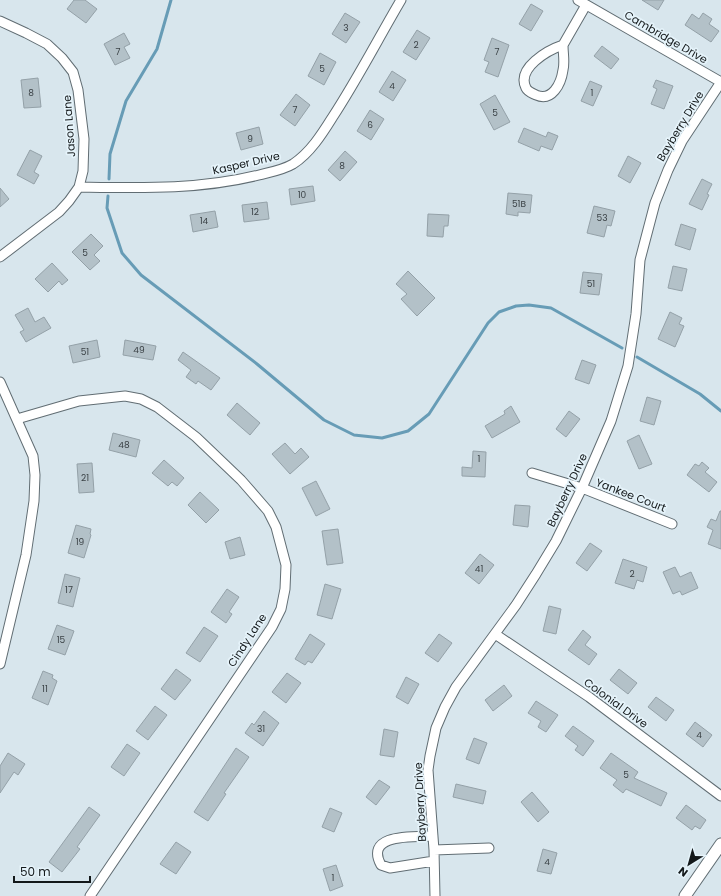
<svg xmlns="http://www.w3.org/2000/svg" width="721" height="896" font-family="Poppins,sans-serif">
  <rect width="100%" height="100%" fill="#d8e6ed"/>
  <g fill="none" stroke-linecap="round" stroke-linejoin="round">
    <path stroke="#679cb6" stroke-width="3" d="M109 179 110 154 126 101 157 49 171 0
      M108 196 107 208 122 253 141 275 257 364 324 420 354 435 382 438 408 431 429 414 488 323 499 312 516 306 529 305 551 308 622 348
      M637 357 700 394 721 411"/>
  </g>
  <path fill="#b3c1c8" stroke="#94a1a8" d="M74 0H85L97 9 86 23 67 9Z
    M642 0H664L658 10Z
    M531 4 543 11 531 31 519 24Z
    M345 13 360 22 346 43 332 34Z
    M703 13 712 19 709 24 719 31 711 42 685 25 692 14 699 19Z
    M417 30 430 38 416 60 403 52Z
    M124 33 130 44 124 47 130 58 115 65 104 44Z
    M492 38 509 45 498 77 485 72 489 62 484 60Z
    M602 46 619 59 611 69 594 56Z
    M320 53 336 62 324 85 308 76Z
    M392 71 406 80 393 101 379 92Z
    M38 78 41 107 24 108 21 80Z
    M656 80 673 86 664 109 651 104 657 89 653 87Z
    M590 81 602 86 593 106 581 101Z
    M296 94 310 105 295 126 280 115Z
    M495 95 510 122 494 130 480 104Z
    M370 110 384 119 371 140 357 131Z
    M259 127 263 144 241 150 236 133Z
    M524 128 546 137 548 132 558 136 552 150 541 146 539 151 518 142Z
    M30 150 42 156 34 172 39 175 34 184 17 175Z
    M345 151 357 162 340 181 328 170Z
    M628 156 641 163 630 183 618 176Z
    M702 179 712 184 707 194 709 195 702 210 689 204Z
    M313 186 315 201 291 205 289 189Z
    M0 188 9 199 0 207Z
    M508 193 532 195 530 213 518 212V216L506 214Z
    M267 202 269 219 244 222 242 205Z
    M594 206 615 211 611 226 607 225 604 237 587 233Z
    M215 211 218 227 193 232 190 215Z
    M428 214 449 215 448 226H444L443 237 427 236Z
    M681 224 696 229 690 250 675 245Z
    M91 234 103 246 94 255 100 261 90 270 72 252Z
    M52 263 68 280 62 285 59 281 48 292 35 279Z
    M673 266 687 269 682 291 668 288Z
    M408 271 435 298 417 316 401 299 407 294 396 284Z
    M583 272 602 274 599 295 580 293Z
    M28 308 35 322 44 317 51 328 26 342 20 332 24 330 15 315Z
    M670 312 682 318 679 324 684 326 675 347 658 339Z
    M97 340 100 357 73 363 69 346Z
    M125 340 156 346 153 360 123 355Z
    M183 352 220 378 211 390 198 381 196 384 186 377 191 370 178 360Z
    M582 360 596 365 589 384 575 379Z
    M647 397 661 401 654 425 640 421Z
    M237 403 260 423 250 435 227 415Z
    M511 406 520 422 492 438 485 426 505 414 504 411Z
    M569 411 580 419 566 437 556 429Z
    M113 433 140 440 136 457 109 450Z
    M639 435 652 464 639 469 627 441Z
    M285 443 295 454 301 448 309 457 290 474 272 454Z
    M473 451 486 452 485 477 462 476V467L472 468Z
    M164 460 184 478 177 486 172 482 168 486 152 473Z
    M702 462 709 468 705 472 717 482 709 492 687 475 695 464 699 466Z
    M92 463 94 492 79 493 77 464Z
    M316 481 330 509 316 516 302 488Z
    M200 492 219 510 206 523 188 505Z
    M515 505 530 506 528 527 513 525Z
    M720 511H721V549L708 544 713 530 707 527 711 519 716 521Z
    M76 525 91 529 90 534 91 535 84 558 68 553Z
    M338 529 343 563 327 565 322 531Z
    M240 537 245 555 230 559 225 542Z
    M590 543 602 551 587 571 576 563Z
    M480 554 494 565 479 584 465 573Z
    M623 559 647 567 643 582 637 580 634 589 615 583Z
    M675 567 680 577 691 572 698 588 682 595 680 591 673 594 663 572Z
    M65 574 80 578 73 607 58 603Z
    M325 584 341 589 332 619 317 615Z
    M227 589 239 597 229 612 232 614 226 623 211 612Z
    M549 606 561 609 556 634 543 631Z
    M57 625 74 631 65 655 48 649Z
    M204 627 218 636 200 662 186 653Z
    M583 630 591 637 585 645 597 654 589 665 568 650Z
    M310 634 325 644 312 663 308 661 305 665 295 659Z
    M439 634 452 643 438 662 425 653Z
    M176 669 191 680 175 700 161 689Z
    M619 669 637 683 628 694 610 680Z
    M43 671 53 675 52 678 57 681 48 705 32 698Z
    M287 673 301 683 286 703 272 692Z
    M406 677 419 684 408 704 396 697Z
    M504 685 512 696 493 711 485 700Z
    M656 697 674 710 666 721 648 707Z
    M536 701 558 715 546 732 538 727 541 721 528 713Z
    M155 706 167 715 148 740 136 731Z
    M264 711 279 723 263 746 245 733 252 723 254 725Z
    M695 722 712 735 703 747 686 734Z
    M573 726 594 741 583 756 575 750 578 746 565 736Z
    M384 729 398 732 394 757 380 755Z
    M474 738 487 743 479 764 466 759Z
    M127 744 140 753 124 776 111 767Z
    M236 748 249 757 224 793 226 794 208 821 194 812Z
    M8 753 25 764 18 775 14 772 0 793V766Z
    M611 753 638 772 634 778 667 793 661 806 626 789 623 793 613 785 617 780 600 768Z
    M379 780 390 787 376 805 366 797Z
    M456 784 486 791 483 804 453 797Z
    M532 792 549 812 538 822 521 802Z
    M686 805 706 820 700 829 695 826 692 830 676 818Z
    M89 807 100 815 77 847 80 849 62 872 49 862Z
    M330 808 342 813 334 832 322 827Z
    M176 842 191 852 176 874 160 864Z
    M543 849 557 853 551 874 537 871Z
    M336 865 343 886 330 891 323 869Z"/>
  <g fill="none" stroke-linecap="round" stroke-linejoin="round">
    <g stroke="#616d73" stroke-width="11">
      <path id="minor" d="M578 0 721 82
        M0 21 26 33 47 44 62 58 73 72 78 90 84 139 83 171 79 187 69 201 59 212 0 257
        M563 45C563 54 565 62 563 70 561 84 552 102 536 95 532 93 528 92 526 88 516 68 548 50 563 45Z
        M563 45 586 5
        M79 187C140 188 199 190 259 175 271 172 283 170 293 164 310 153 322 134 332 118 357 80 378 39 401 0
        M0 382 33 456 35 475 34 501 26 555 0 664
        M17 419 79 401 125 396 141 399 157 407 196 437 241 480 268 511 276 527 286 565 285 589 281 609 272 627 90 896
        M532 473 582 488 672 524
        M495 634 589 697 721 796
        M433 836C414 837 364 833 381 865L390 868 434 861
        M434 850 489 848
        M435 896 434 850 428 770 430 756 436 728 445 707 456 687 516 605 536 574 556 541 582 488 611 421 628 366 636 314 640 260 655 203 668 170 682 141 721 82"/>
    </g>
    <g stroke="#616d73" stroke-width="13">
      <path id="tertiary" d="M685 896 721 844"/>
    </g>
    <use href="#minor" stroke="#fff" stroke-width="9"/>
    <use href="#tertiary" stroke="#fff" stroke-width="11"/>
  </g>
  <g text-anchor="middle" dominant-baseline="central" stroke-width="3.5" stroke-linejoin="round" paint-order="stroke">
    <g font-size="9" fill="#3b4246">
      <text x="346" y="28">3</text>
      <text x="416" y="45">2</text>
      <text x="118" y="52">7</text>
      <text x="497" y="52">7</text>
      <text x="322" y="69">5</text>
      <text x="392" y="86">4</text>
      <text x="31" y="93">8</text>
      <text x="592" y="93">1</text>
      <text x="295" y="110">7</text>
      <text x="495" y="113">5</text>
      <text x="370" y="125">6</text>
      <text x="250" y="139">9</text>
      <text x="342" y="166">8</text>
      <text x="302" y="195">10</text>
      <text x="519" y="204">51B</text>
      <text x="255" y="212">12</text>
      <text x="602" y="218">53</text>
      <text x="204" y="221">14</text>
      <text x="85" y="253">5</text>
      <text x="591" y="284">51</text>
      <text x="139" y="350">49</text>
      <text x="85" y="352">51</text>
      <text x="124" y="445">48</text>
      <text x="479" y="459">1</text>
      <text x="85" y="478">21</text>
      <text x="80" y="542">19</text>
      <text x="479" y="569">41</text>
      <text x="632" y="574">2</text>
      <text x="69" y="590">17</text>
      <text x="61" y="640">15</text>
      <text x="45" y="689">11</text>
      <text x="261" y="729">31</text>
      <text x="699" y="735">4</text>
      <text x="626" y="775">5</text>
      <text x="547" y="862">4</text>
      <text x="333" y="878">1</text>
    </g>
    <g font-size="11" fill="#13181a" stroke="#e5f3fa">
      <text transform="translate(666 37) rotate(30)">Cambridge Drive</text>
      <text transform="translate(69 126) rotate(-94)">Jason Lane</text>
      <text transform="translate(680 126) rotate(-59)">Bayberry Drive</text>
      <text transform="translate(246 163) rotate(-13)">Kasper Drive</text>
      <text transform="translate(567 490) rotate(-65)">Bayberry Drive</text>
      <text transform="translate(631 495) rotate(21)">Yankee Court</text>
      <text transform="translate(247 640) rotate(-57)">Cindy Lane</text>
      <text transform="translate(616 703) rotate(36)">Colonial Drive</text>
      <text transform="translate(420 802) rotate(-93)">Bayberry Drive</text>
    </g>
  </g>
  <g transform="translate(689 864) rotate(217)" stroke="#e5f3fa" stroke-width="3" paint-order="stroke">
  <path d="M0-3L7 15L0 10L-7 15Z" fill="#13181a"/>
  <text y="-6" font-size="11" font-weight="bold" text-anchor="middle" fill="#13181a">N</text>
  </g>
  <path d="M14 876v6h76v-6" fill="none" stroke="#13181a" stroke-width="2"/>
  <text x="20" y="876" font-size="12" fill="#13181a" stroke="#e5f3fa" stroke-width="3" paint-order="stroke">50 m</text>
</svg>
